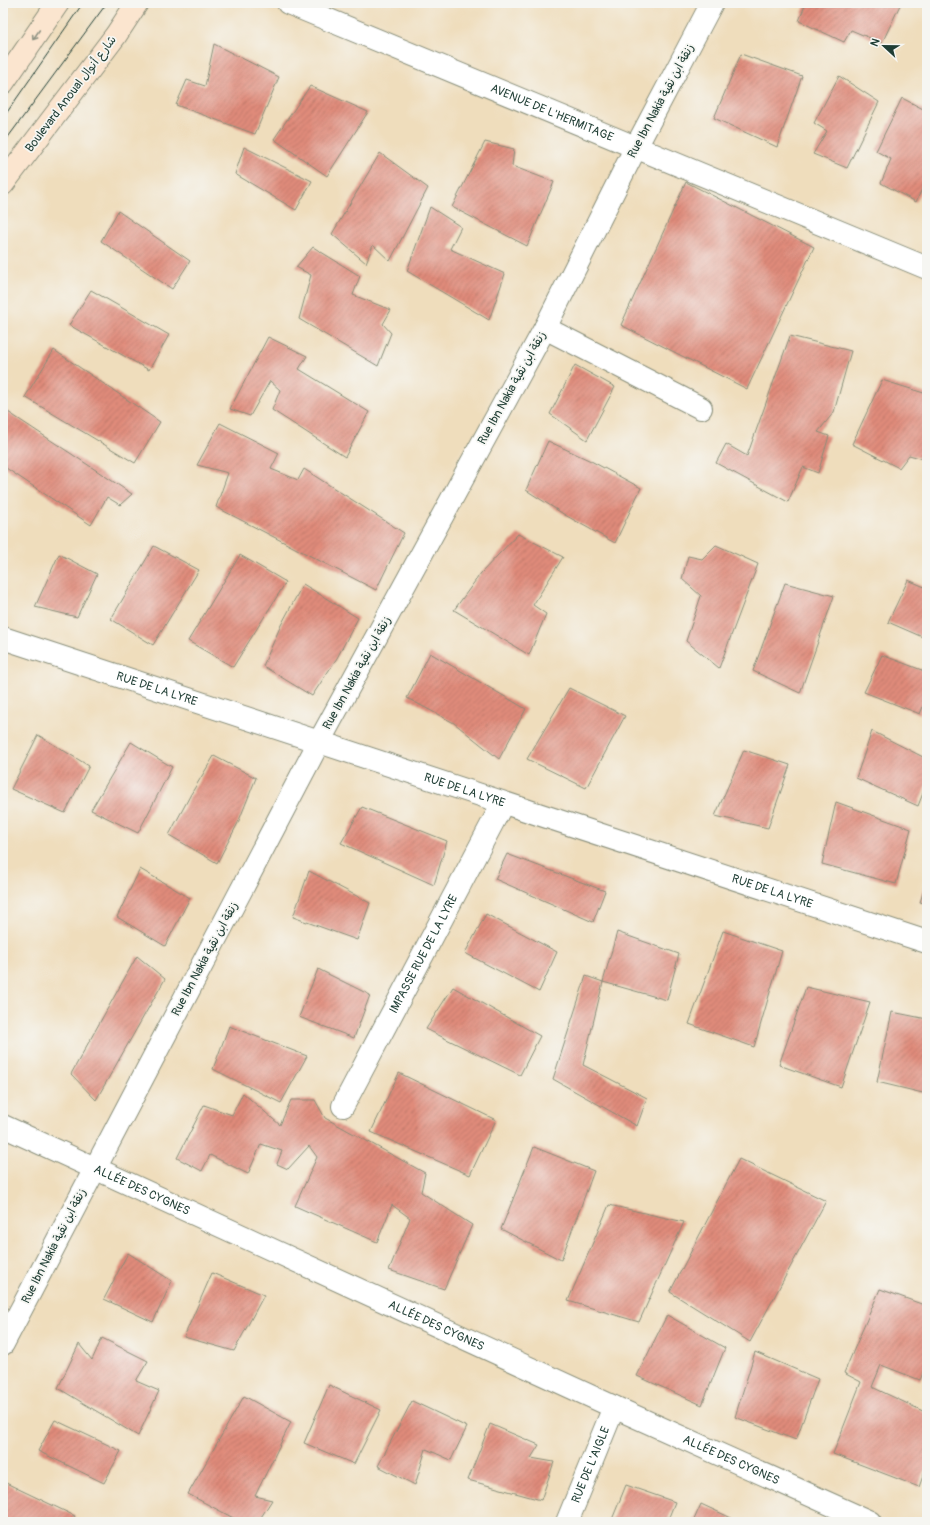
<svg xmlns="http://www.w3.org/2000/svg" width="930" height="1525" font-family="Pangolin,'Playpen Sans Arabic',sans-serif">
  <defs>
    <pattern id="building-hatch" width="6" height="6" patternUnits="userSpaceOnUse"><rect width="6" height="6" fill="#e08b7a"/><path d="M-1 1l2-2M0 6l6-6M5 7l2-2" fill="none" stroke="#b57365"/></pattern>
  </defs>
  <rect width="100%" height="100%" fill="#f6f6f2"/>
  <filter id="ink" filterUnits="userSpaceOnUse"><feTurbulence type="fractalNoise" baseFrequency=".025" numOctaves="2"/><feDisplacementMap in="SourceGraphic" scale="8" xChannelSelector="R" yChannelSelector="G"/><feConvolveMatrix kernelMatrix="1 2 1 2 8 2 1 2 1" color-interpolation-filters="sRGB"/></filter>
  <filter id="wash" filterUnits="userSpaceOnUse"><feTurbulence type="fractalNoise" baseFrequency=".012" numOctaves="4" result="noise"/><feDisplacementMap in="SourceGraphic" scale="16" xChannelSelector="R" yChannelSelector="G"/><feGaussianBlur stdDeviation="0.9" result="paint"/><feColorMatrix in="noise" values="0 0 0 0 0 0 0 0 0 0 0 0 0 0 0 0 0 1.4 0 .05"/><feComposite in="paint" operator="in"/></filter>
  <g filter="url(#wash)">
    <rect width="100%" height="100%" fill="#efddbc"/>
    <g id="blocks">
      <path fill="url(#building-hatch)" d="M806 3H901L882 43 851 30 844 42 799 21Z
        M214 44 279 77 255 134 176 105 187 80 205 86Z
        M741 54 802 76 777 147 714 118Z
        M839 76 879 102 847 168 813 154 827 131 814 123Z
        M310 86 368 112 327 176 274 139Z
        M902 98 927 111V178L916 202 881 183 891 159 876 151Z
        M485 142 514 149 512 166 554 182 527 246 452 207Z
        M244 147 312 181 296 210 235 174Z
        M380 153 428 188 390 261 373 245 366 263 332 234Z
        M686 182 814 247 747 389 621 325Z
        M430 207 461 227 450 249 505 274 489 320 407 271Z
        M118 211 190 261 172 289 101 241Z
        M313 247 360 276 353 295 391 310 383 324 391 333 378 366 299 319 311 275 296 267Z
        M91 290 169 335 149 370 69 325Z
        M790 336 851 351 834 412 818 432 829 436 818 473 803 467 788 502 716 463 726 444 747 456Z
        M268 337 307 356 299 369 369 412 345 457 272 410 280 390 270 381 250 416 230 409Z
        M54 350 160 422 135 463 25 397Z
        M575 365 615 387 587 440 550 414Z
        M882 380 927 394V460L909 455 899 468 852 444Z
        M5 410 132 494 120 505 107 497 91 525 3 466V413Z
        M220 423 279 453 271 469 298 480 304 469 404 533 376 590 216 507 228 473 197 465Z
        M548 441 591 461 641 488 615 543 565 515 526 490Z
        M518 534 563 557 533 605 546 614 529 655 454 610 481 573Z
        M716 545 758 564 719 668 686 641 701 596 682 579 688 556 702 559Z
        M154 546 199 570 153 645 111 619Z
        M59 554 97 574 77 617 35 607Z
        M240 555 286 582 233 667 188 641Z
        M908 580 927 588V639L888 622Z
        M785 583 834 596 800 693 753 671Z
        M303 584 358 618 337 658 312 696 263 666 281 625Z
        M430 653 526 709 499 759 454 723 407 698Z
        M882 655 927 672V697L920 714 864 692Z
        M569 688 625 716 586 788 527 759Z
        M872 731 927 759V783L918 806 856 778Z
        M38 735 89 766 65 813 11 789Z
        M131 742 172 767 138 833 91 810Z
        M744 750 790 765 768 828 715 816Z
        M214 756 256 778 238 823 217 863 169 835 191 794Z
        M836 802 911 829 896 884 822 864Z
        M362 807 447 841 434 885 341 843Z
        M507 854 605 891 593 922 495 879Z
        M140 869 190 898 165 946 117 917Z
        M309 871 370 903 357 940 293 917Z
        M927 881V904L920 902Z
        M486 914 557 952 539 992 465 953Z
        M723 931 782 951 754 1047 689 1024Z
        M617 932 679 954 667 1000 603 982Z
        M137 956 165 979 96 1100 71 1074Z
        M318 969 370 995 354 1038 299 1017Z
        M586 976 603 982 583 1065 647 1098 637 1126 553 1079Z
        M453 987 540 1036 520 1075 426 1029Z
        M806 987 870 1002 841 1087 779 1065Z
        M892 1012 927 1019V1094L877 1082Z
        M229 1026 307 1056 281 1103 213 1069Z
        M399 1073 496 1120 470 1175 371 1132Z
        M243 1093 280 1125 291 1100H315L325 1118 425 1173 421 1192 472 1225 444 1289 389 1270 410 1218 392 1205 377 1242 295 1206 317 1157 309 1146 288 1169 277 1164 282 1151 261 1144 248 1174 210 1155 202 1171 177 1158 204 1105 232 1115Z
        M534 1147 594 1171 561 1260 501 1229Z
        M739 1159 826 1201 750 1342 670 1292Z
        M609 1205 684 1222 639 1322 568 1301Z
        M128 1253 172 1281 153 1322 104 1299Z
        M212 1273 264 1295 234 1351 184 1337Z
        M880 1289 927 1306V1364L920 1380 881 1365 872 1387 927 1413V1465L919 1487 833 1454 861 1382 844 1373Z
        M667 1315 725 1348 702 1405 637 1376Z
        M102 1338 148 1361 136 1381 159 1391 138 1436 58 1388 79 1344 92 1360Z
        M755 1352 818 1379 796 1440 735 1417Z
        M329 1385 381 1410 354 1464 304 1443Z
        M244 1396 291 1422 255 1496 272 1500 258 1522H241L188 1494Z
        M412 1401 467 1427 451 1460 426 1449 415 1485 378 1466Z
        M55 1420 121 1451 104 1483 38 1451Z
        M490 1424 539 1445 531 1458 554 1462 541 1500 468 1480Z
        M6 1483 75 1516 72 1522H3V1490Z
        M626 1485 675 1502 667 1522H611Z
        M701 1504 740 1522H693Z"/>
    </g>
  </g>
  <g filter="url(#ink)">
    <use href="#blocks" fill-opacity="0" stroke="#878d78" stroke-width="1"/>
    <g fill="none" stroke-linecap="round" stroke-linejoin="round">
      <g stroke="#878d78" stroke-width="24">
        <g id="street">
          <path id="s1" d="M288 3 927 268"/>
          <path d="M545 328 701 408"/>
          <path id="s2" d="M3 638 927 942"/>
          <path id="s3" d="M343 1106 503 803"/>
          <path id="s4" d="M3 1126 614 1407 870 1522"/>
          <path d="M3 1344 319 742 545 328 636 147 712 3"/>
          <path id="s5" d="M567 1522 614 1407"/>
        </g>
      </g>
      <g stroke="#878d78" stroke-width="24">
        <path id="secondary" d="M3 83 58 3
          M3 184 116 35 137 3"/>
      </g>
      <use href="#street" stroke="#fff" stroke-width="22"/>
      <use href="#secondary" stroke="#fbe5cf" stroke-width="22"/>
      <path stroke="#1f3d34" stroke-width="1" d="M3 118 83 3
        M3 144 107 3"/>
    </g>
    <defs><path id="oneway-shaft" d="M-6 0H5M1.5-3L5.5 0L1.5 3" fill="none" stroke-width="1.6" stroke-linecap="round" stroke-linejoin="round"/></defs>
    <use stroke="#8d9182" href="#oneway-shaft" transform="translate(36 35) rotate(124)"/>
  </g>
  <g text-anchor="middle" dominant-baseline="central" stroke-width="3.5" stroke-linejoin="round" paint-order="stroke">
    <g font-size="12" fill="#1f3d34" stroke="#f6f6f2">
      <text transform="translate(71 94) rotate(-53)">Boulevard Anoual شارع أنوال</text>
      <text transform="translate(661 101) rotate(-62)">Rue Ibn Nakia زنقة ابن نقية</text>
      <text stroke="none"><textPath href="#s1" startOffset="286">AVENUE DE L'HERMITAGE</textPath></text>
      <text transform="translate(512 388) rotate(-61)">Rue Ibn Nakia زنقة ابن نقية</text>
      <text transform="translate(357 673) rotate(-61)">Rue Ibn Nakia زنقة ابن نقية</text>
      <text stroke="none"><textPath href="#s2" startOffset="162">RUE DE LA LYRE</textPath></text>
      <text stroke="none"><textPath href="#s2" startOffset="486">RUE DE LA LYRE</textPath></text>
      <text stroke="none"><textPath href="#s2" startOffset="810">RUE DE LA LYRE</textPath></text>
      <text stroke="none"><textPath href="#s3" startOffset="172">IMPASSE RUE DE LA LYRE</textPath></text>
      <text transform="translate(205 959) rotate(-62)">Rue Ibn Nakia زنقة ابن نقية</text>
      <text stroke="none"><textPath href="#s4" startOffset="153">ALLÉE DES CYGNES</textPath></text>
      <text transform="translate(54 1246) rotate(-63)">Rue Ibn Nakia زنقة ابن نقية</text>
      <text stroke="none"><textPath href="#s4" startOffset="477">ALLÉE DES CYGNES</textPath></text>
      <text stroke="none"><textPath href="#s4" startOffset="801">ALLÉE DES CYGNES</textPath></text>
      <text stroke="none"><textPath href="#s5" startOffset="62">RUE DE L'AIGLE</textPath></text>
    </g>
  </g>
  <rect width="930" height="1525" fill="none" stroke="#f6f6f2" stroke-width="16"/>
  <g transform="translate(884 46) rotate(292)" stroke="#f6f6f2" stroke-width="3" paint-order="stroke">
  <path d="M0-3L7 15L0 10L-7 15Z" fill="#1f3d34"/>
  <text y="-6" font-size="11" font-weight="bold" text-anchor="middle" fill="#1f3d34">N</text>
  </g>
</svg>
